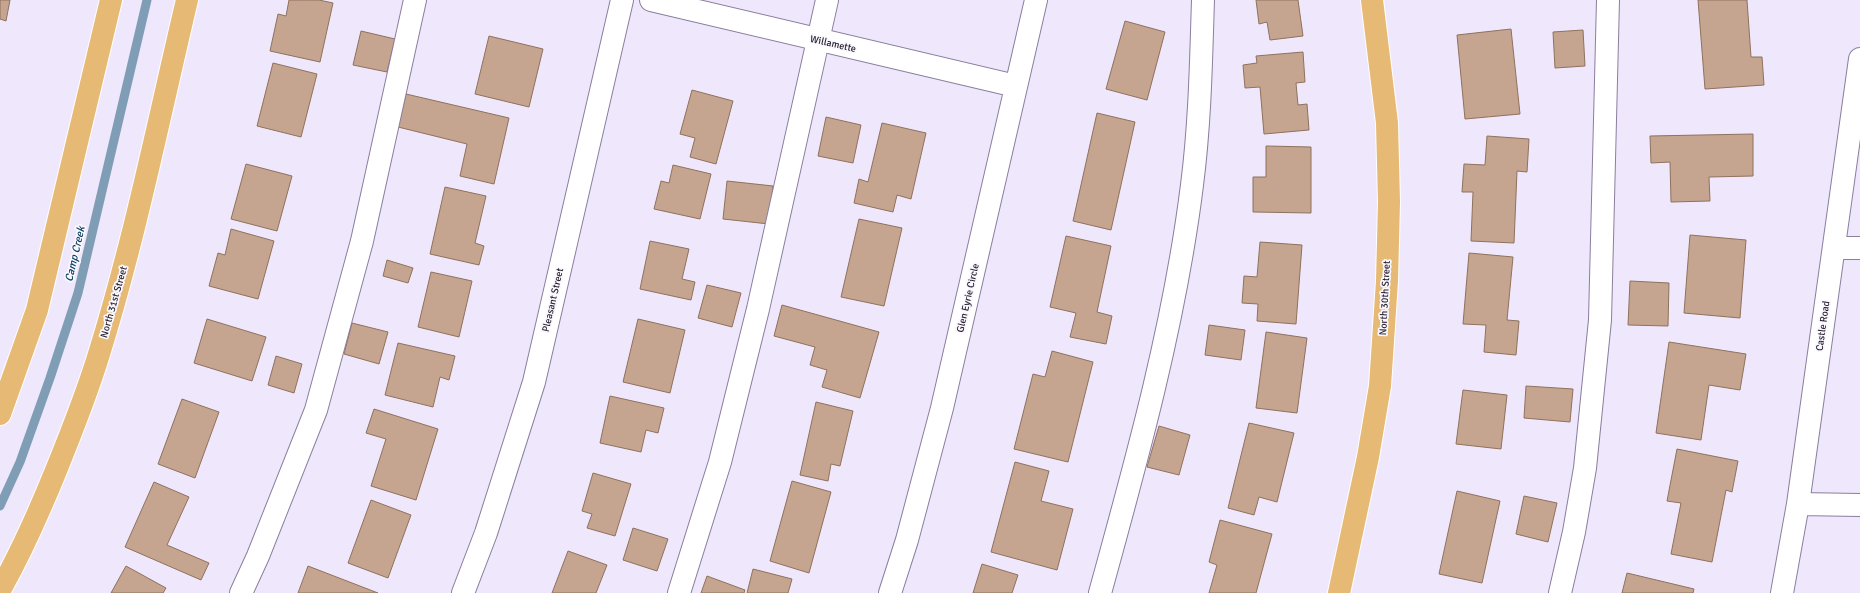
<svg xmlns="http://www.w3.org/2000/svg" width="1860" height="593" font-family="Signika,sans-serif">
  <rect width="100%" height="100%" fill="#efe7fc"/>
  <g fill="none" stroke-linecap="round" stroke-linejoin="round">
    <path stroke="#7f9db4" stroke-width="9" d="M0 506 20 462 50 378 78 293 147 0"/>
  </g>
  <path fill="#c5a590" stroke="#8f715d" d="M0 0H10L6 21 0 19Z
    M289 0H319L333 3 320 62 270 51 278 14 286 16Z
    M1256 0H1298L1303 36 1270 40 1267 22 1259 24Z
    M1698 0H1747L1751 57H1762L1764 85 1705 89Z
    M1125 21 1165 32 1147 100 1106 89Z
    M1511 29 1520 114 1465 119 1457 35Z
    M1583 30 1585 66 1555 68 1553 32Z
    M361 31 395 39 387 72 353 65Z
    M489 36 543 49 529 107 475 94Z
    M1303 52 1305 82 1296 83 1298 105 1307 104 1309 130 1264 134 1260 87 1245 88 1243 65 1257 63 1256 56Z
    M273 63 317 74 301 137 257 126Z
    M692 90 733 101 716 164 690 157 695 138 680 134Z
    M406 94 509 118 494 184 460 176 467 144 398 127Z
    M1097 113 1135 122 1111 230 1073 221Z
    M826 117 861 125 853 163 818 156Z
    M882 123 926 133 911 199 897 195 893 212 854 203 859 179 868 182Z
    M1753 134V176L1709 177 1710 201 1671 202 1670 162 1651 163 1650 136Z
    M1487 136 1529 139 1527 172 1517 171 1514 243 1471 241 1473 192H1462L1464 164 1485 165Z
    M1266 146 1311 147V213L1253 212V177H1266Z
    M246 164 292 176 277 231 231 219Z
    M673 165 711 174 700 219 654 209 661 181 669 183Z
    M727 181 773 186 769 224 723 219Z
    M445 187 486 196 475 243 484 246 479 265 430 254Z
    M859 219 902 228 884 306 841 297Z
    M231 229 274 241 258 299 209 286 218 253 225 255Z
    M1690 235 1746 240 1740 318 1684 313Z
    M1066 236 1111 246 1097 312 1112 316 1106 344 1070 337 1076 313 1050 307Z
    M650 241 689 249 682 279 695 282 691 300 640 289Z
    M1260 242 1302 245 1296 324 1257 321 1258 304 1242 303 1244 276 1257 277Z
    M1469 253 1513 257 1507 320 1519 321 1516 355 1484 352 1486 325 1463 324Z
    M387 260 413 268 408 283 383 276Z
    M431 272 472 281 459 337 418 327Z
    M1630 281 1669 283 1668 326 1628 325Z
    M707 285 741 293 732 327 698 318Z
    M782 305 879 332 860 398 822 387 827 370 810 365 815 347 774 336Z
    M207 319 266 337 252 381 194 363Z
    M638 319 685 330 670 393 623 382Z
    M352 323 388 332 379 364 344 354Z
    M1209 325 1245 330 1241 360 1205 355Z
    M1266 332 1307 338 1297 413 1256 408Z
    M1669 342 1746 354 1740 390 1709 385 1701 440 1656 433Z
    M398 343 455 356 449 380 440 377 433 407 385 395Z
    M1052 351 1093 362 1068 462 1014 449 1033 374 1045 377Z
    M276 356 302 364 294 393 268 385Z
    M1526 386 1573 389 1570 422 1524 418Z
    M1463 390 1507 395 1501 449 1456 444Z
    M610 396 664 408 658 433 646 430 641 452 600 443Z
    M182 399 219 412 195 478 158 464Z
    M816 402 853 411 840 466 831 464 828 481 800 475Z
    M374 409 438 429 416 500 371 486 386 439 366 433Z
    M1249 423 1294 433 1277 502 1259 497 1254 515 1228 508Z
    M1159 426 1190 435 1179 475 1147 467Z
    M1677 449 1738 461 1732 492 1726 490 1712 562 1671 554 1681 503 1667 501Z
    M1015 462 1049 471 1041 501 1073 509 1057 570 991 552Z
    M593 473 631 484 615 536 587 528 592 514 582 511Z
    M792 481 831 492 809 573 770 561Z
    M154 482 189 497 167 545 209 563 201 580 125 547Z
    M1457 491 1500 501 1482 583 1439 574Z
    M1524 496 1557 503 1548 542 1516 534Z
    M371 500 411 515 388 578 348 563Z
    M1220 520 1272 534 1256 593H1209L1217 565 1209 562Z
    M633 528 668 539 657 571 623 560Z
    M568 551 607 565 596 593H552Z
    M982 564 1018 575 1012 593H973Z
    M126 566 166 588 163 593H111Z
    M308 566 378 593H298Z
    M753 569 792 579 788 593H747Z
    M1627 573 1694 589 1693 593H1622Z
    M707 576 745 590 744 593H701Z"/>
  <g fill="none" stroke-linecap="round" stroke-linejoin="round">
    <g stroke="#8b7e9e" stroke-width="24">
      <path id="minor" d="M651 0 1016 86
        M1834 248H1860
        M1798 504 1860 505
        M241 593 258 556 316 410 362 241 415 0
        M463 593 486 533 534 382 622 0
        M679 593 720 462 758 309 827 0
        M890 593 907 540 942 408 1036 0
        M1100 593C1137 459 1175 322 1192 185 1200 123 1201 62 1203 0
        M1560 593 1574 532 1585 468 1600 320 1608 0
        M1782 593 1798 504 1860 59"/>
    </g>
    <g stroke="#fff" stroke-width="24">
      <path id="major" d="M0 414 37 310 111 0
        M0 590C22 551 40 510 57 468 72 431 87 393 99 354 135 238 159 118 187 0
        M1339 593 1368 457 1380 386 1387 281 1389 202 1387 123 1372 0"/>
    </g>
    <use href="#minor" stroke="#fff" stroke-width="22"/>
    <use href="#major" stroke="#e6b975" stroke-width="22"/>
  </g>
  <g text-anchor="middle" dominant-baseline="central" stroke-width="3.5" stroke-linejoin="round" paint-order="stroke">
    <g font-size="10" fill="#292430" stroke="#faf7fe">
      <text transform="translate(833 44) rotate(13)">Willamette</text>
      <text transform="translate(968 298) rotate(-77)">Glen Eyrie Circle</text>
      <text transform="translate(1385 298) rotate(-87)">North 30th Street</text>
      <text transform="translate(553 300) rotate(-77)">Pleasant Street</text>
      <text transform="translate(114 302) rotate(-74)">North 31st Street</text>
      <text transform="translate(1823 326) rotate(-82)">Castle Road</text>
    </g>
    <g font-size="11" font-style="italic" fill="#083f61" stroke="#faf7fe">
      <text transform="translate(75 254) rotate(-77)">Camp Creek</text>
    </g>
  </g>
</svg>
